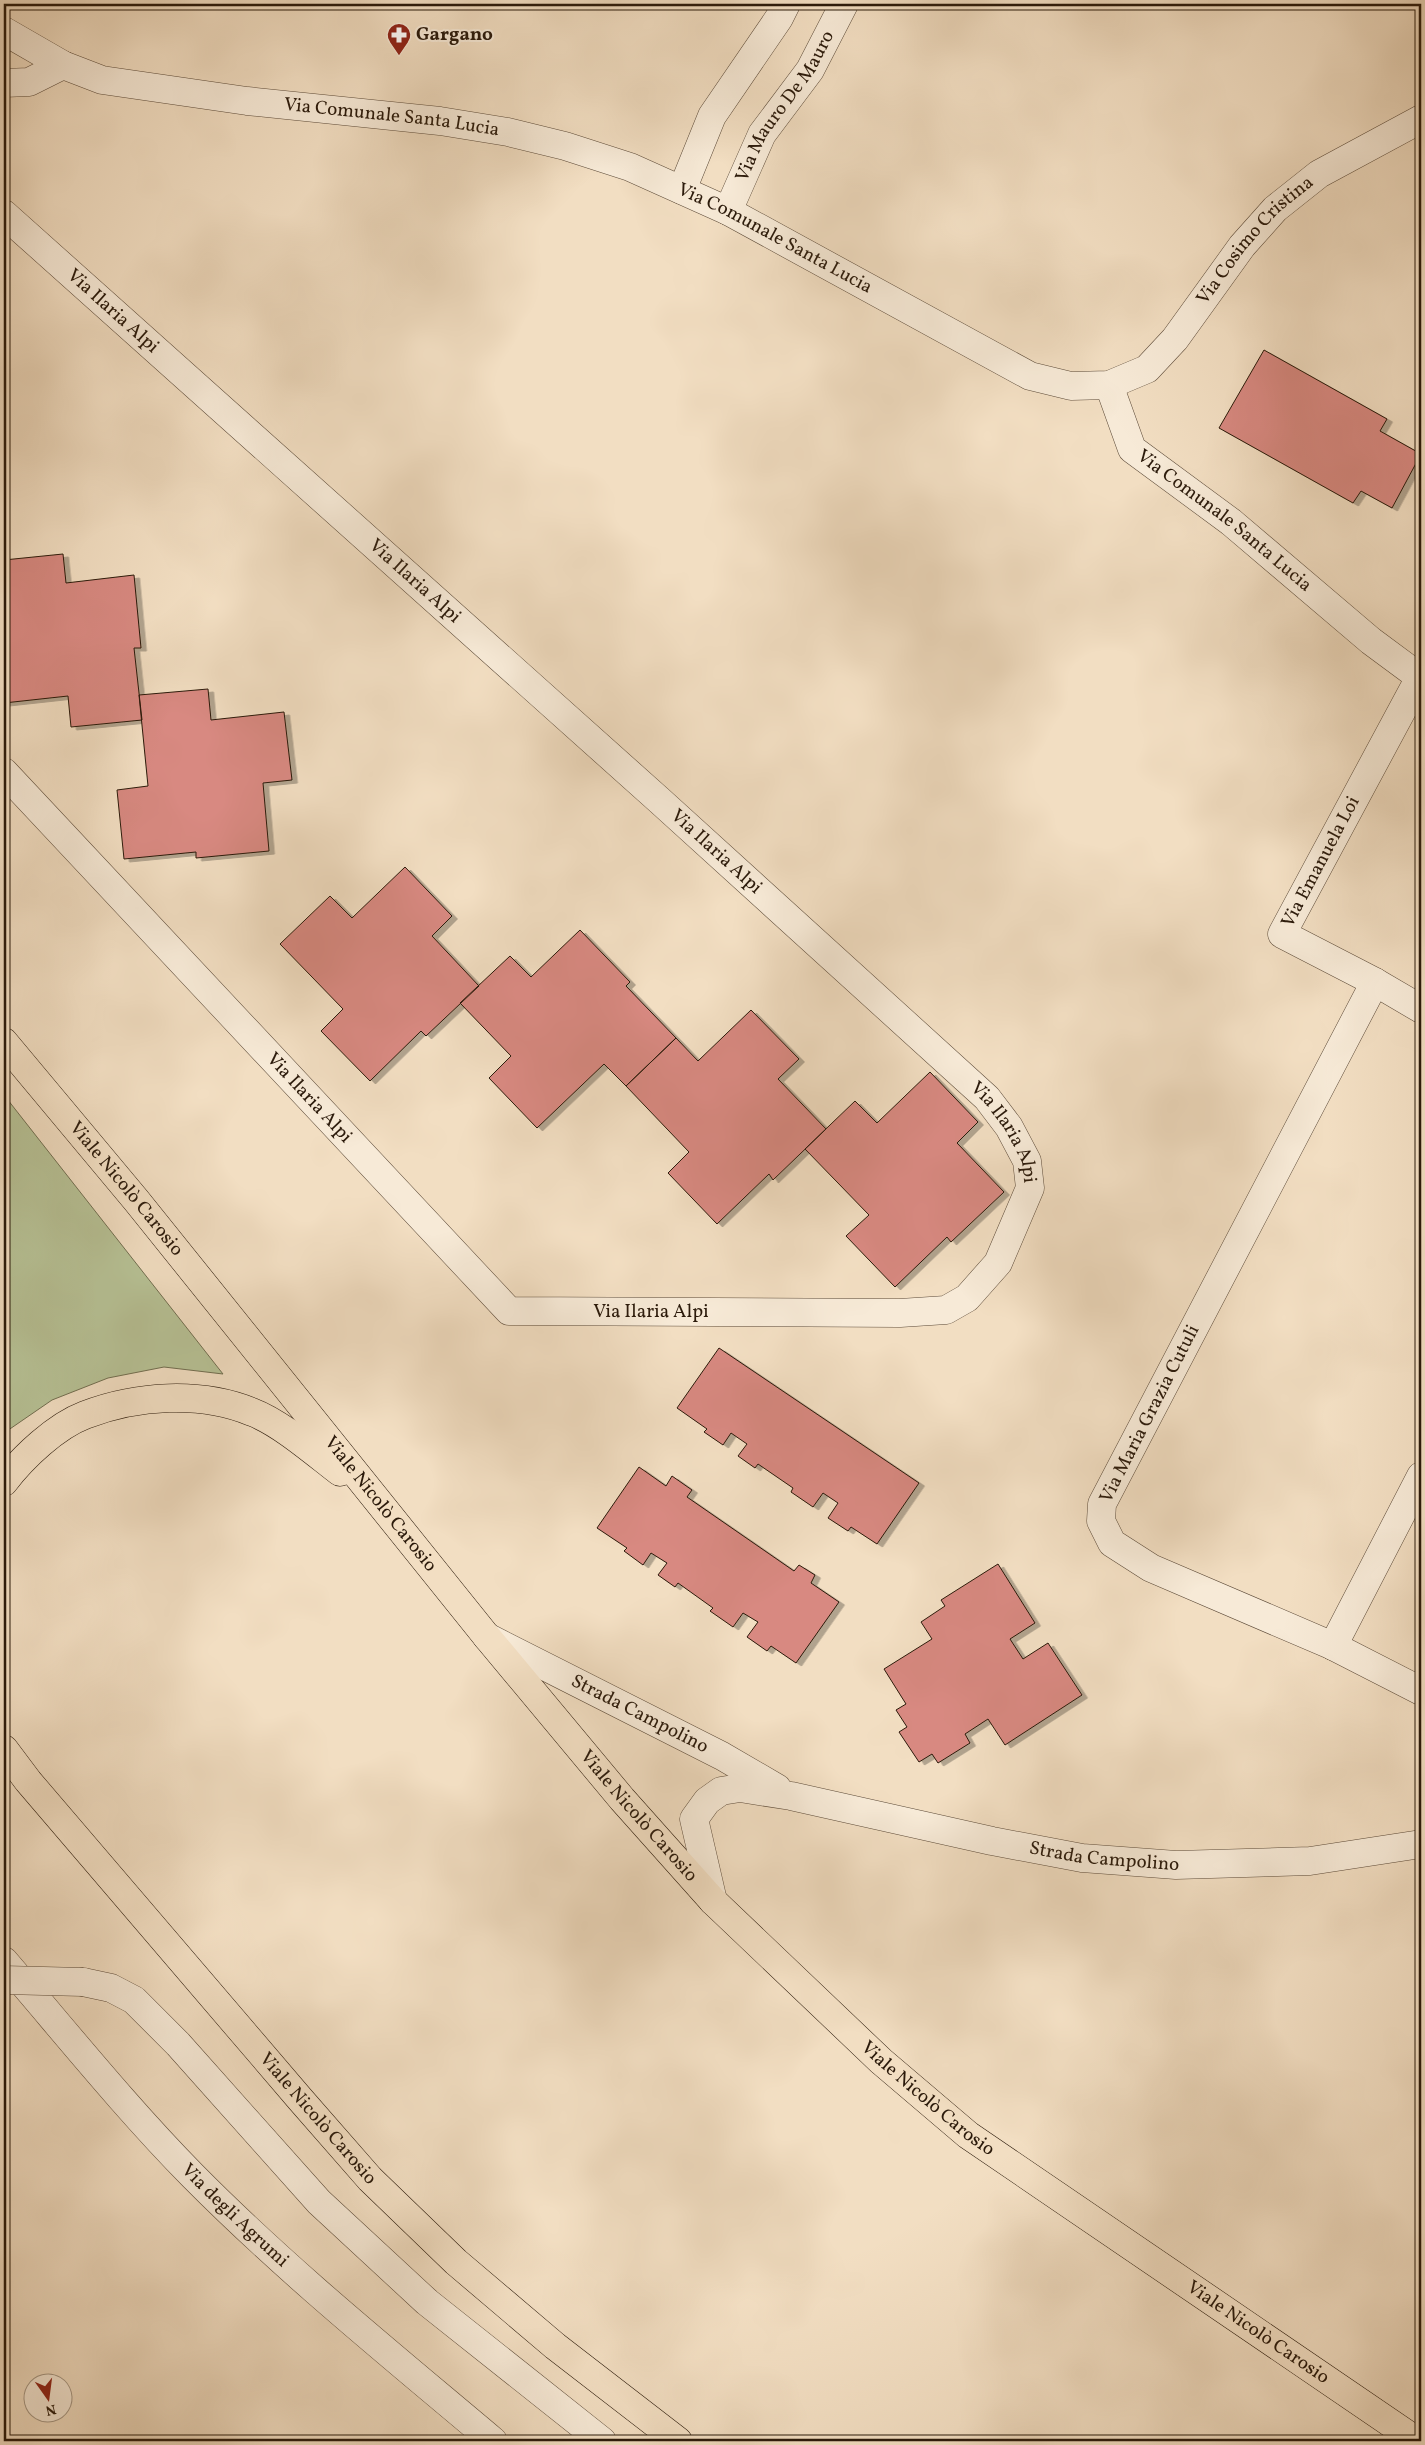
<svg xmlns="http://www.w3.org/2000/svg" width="1425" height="2445" font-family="Vollkorn,serif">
  <defs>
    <filter id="shadow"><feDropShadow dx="5.5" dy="3" stdDeviation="0" flood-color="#0004"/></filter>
  </defs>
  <rect width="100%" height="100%" fill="#f2dec2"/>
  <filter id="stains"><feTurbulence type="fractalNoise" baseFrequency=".004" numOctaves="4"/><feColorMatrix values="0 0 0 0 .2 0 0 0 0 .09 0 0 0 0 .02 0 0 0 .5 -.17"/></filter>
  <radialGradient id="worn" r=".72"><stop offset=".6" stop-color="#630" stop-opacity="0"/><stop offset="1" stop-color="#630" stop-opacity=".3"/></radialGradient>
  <path fill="#b7c296" stroke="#716e50" d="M4 1095 223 1374 164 1367 108 1378 52 1400 4 1433Z"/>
  <path fill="#d88981" stroke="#2b1a0b" filter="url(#shadow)" d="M1264 350 1387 419 1380 431 1421 454 1392 508 1361 491 1353 503 1219 428Z
    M63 554 66 583 134 575 141 648H134L142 720 71 727 68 696 4 703V560Z
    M208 689 211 720 284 712 292 780 263 783 269 851 196 858V852L124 859 117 790 148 786 139 695Z
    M405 867 452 916 432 936 479 986 426 1036 421 1031 370 1081 321 1031 343 1009 280 944 330 896 352 918Z
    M580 930 630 982 626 986 676 1038 626 1086 604 1064 537 1128 489 1078 511 1056 460 1003 510 956 531 977Z
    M751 1010 799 1059 778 1079 826 1129 773 1180 769 1174 717 1224 668 1173 689 1152 626 1086 676 1038 698 1061Z
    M930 1072 978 1122 957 1143 1004 1192 951 1242 947 1237 895 1287 846 1236 869 1215 805 1149 855 1101 877 1123Z
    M719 1348 919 1483 877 1544 851 1527 848 1531 828 1518 838 1503 823 1493 813 1507 791 1492 793 1488 758 1464 755 1468 738 1456 747 1444 731 1433 723 1445 704 1432 707 1429 677 1408Z
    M639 1467 666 1486 672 1476 692 1490 687 1497 794 1571 799 1565 815 1575 811 1583 839 1602 796 1663 771 1646 767 1651 747 1637 758 1622 743 1613 733 1627 710 1611 713 1608 678 1583 675 1587 658 1575 667 1563 651 1553 643 1565 624 1551 627 1548 597 1528Z
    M998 1564 1035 1623 1010 1639 1023 1659 1048 1643 1082 1695 1005 1745 988 1719 965 1734 970 1743 938 1763 932 1754 919 1762 899 1732 907 1727 896 1710 906 1704 884 1669 932 1639 921 1622 945 1606 941 1600Z"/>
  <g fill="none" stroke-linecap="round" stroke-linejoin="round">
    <g stroke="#5d4b39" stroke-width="29">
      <g id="minor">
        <path id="s1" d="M4 31 63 65 102 80 247 101 440 121 508 132 565 146 630 167 728 211 1030 376 1071 386 1109 385 1147 369 1175 339 1242 246 1275 209 1319 174 1421 119"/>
        <path d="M4 83 29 82 63 65"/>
        <path d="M682 190 712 116 779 18 786 4"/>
        <path id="s2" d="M728 211 762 134 810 70 844 4"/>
        <path id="s3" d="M4 214 659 800 987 1098 1009 1127 1027 1161 1030 1188 998 1263 967 1298 946 1310 900 1313 509 1311 4 772"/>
        <path id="s4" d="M1109 385 1132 449 1231 522 1371 641 1421 678"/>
        <path d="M1420 677 1282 934 1375 982 1421 1009"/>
        <path d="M1375 982 1102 1504 1101 1521 1112 1543 1151 1568 1333 1646 1421 1691"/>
        <path id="s5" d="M487 1637 722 1756 777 1788"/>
        <path d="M1333 1646 1421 1476"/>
        <path id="s6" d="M713 1901 694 1819 707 1801 721 1791 740 1788 791 1796 992 1841 1082 1858 1176 1865 1310 1861 1421 1844"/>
        <path id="s7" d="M4 1961C66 2033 126 2108 193 2176 287 2271 391 2355 493 2441"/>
        <path d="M83 1982 111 1988 134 2000 178 2044 319 2202 427 2302 602 2441"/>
      </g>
    </g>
    <g stroke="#2b1a0b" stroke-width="29">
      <g id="major">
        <path id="s8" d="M4 1042 136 1200 487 1637 622 1799 713 1901 881 2061 968 2135 1417 2441"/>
        <path d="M4 1482C23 1457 56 1426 85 1415 137 1395 201 1391 252 1412 281 1423 315 1453 340 1472"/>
        <path id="s9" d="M4 1749 28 1781 300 2099 370 2179 456 2262 555 2346 678 2441"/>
      </g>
    </g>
    <use href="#minor" stroke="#f7ead7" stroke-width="28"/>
    <use href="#major" stroke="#f2dec2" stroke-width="28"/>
    <g stroke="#5d4b39" stroke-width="29" stroke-linecap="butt">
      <path id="minor-bridge" d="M4 1980 83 1982"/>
    </g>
    <use href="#minor-bridge" stroke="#f7ead7" stroke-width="28"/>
  </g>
  <defs>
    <g id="pharmacy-pin" transform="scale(1.25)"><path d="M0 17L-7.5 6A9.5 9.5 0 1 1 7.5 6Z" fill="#8f2418" stroke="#f7ead7"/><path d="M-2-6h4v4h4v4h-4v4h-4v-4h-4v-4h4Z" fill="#fff"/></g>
  </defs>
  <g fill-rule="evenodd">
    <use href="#pharmacy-pin" x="399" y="35"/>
  </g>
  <g text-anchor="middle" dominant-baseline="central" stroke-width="4" stroke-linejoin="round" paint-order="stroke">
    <g font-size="19" font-weight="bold" fill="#2b1a0b" stroke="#f7ead7" text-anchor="start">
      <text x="416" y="35">Gargano</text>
    </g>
    <g font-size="19" fill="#2b1a0b" stroke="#f7ead7">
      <text stroke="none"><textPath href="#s2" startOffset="120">Via Mauro De Mauro</textPath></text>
      <text stroke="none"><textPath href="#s1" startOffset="402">Via Comunale Santa Lucia</textPath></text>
      <text stroke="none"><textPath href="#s1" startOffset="808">Via Comunale Santa Lucia</textPath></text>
      <text stroke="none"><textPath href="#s1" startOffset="1388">Via Cosimo Cristina</textPath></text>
      <text stroke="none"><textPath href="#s3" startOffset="146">Via Ilaria Alpi</textPath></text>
      <text stroke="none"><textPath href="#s4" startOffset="185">Via Comunale Santa Lucia</textPath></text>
      <text stroke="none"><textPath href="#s3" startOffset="551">Via Ilaria Alpi</textPath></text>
      <text stroke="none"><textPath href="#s3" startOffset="956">Via Ilaria Alpi</textPath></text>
      <text transform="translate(1321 862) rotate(-62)">Via Emanuela Loi</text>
      <text transform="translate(309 1098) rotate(47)">Via Ilaria Alpi</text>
      <text stroke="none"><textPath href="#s3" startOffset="1361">Via Ilaria Alpi</textPath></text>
      <text stroke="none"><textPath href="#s8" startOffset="191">Viale Nicolò Carosio</textPath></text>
      <text x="651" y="1312">Via Ilaria Alpi</text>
      <text transform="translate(1150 1414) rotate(-63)">Via Maria Grazia Cutuli</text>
      <text stroke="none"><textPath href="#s8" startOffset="596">Viale Nicolò Carosio</textPath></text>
      <text stroke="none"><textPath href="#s5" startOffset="171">Strada Campolino</textPath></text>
      <text stroke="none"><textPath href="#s8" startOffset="1001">Viale Nicolò Carosio</textPath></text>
      <text stroke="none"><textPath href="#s6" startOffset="514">Strada Campolino</textPath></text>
      <text stroke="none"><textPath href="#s8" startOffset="1406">Viale Nicolò Carosio</textPath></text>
      <text stroke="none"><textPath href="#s9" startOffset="485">Viale Nicolò Carosio</textPath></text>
      <text stroke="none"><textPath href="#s7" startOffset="344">Via degli Agrumi</textPath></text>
      <text stroke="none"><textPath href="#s8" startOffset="1811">Viale Nicolò Carosio</textPath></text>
    </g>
  </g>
  <rect width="1425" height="2445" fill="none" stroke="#f2dec2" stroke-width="20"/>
  <rect x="5" y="5" width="1415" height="2435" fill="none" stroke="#2b1a0b" stroke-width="2.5"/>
  <rect x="10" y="10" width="1405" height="2425" fill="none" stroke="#2b1a0b"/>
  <g transform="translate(48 2398) rotate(166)"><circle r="24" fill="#f7ead7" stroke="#a59785"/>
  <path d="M0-4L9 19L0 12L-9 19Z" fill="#8f2418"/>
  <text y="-8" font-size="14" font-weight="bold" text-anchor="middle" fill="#2b1a0b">N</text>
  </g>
  <rect width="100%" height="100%" filter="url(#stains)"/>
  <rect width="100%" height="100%" fill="url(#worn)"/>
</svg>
